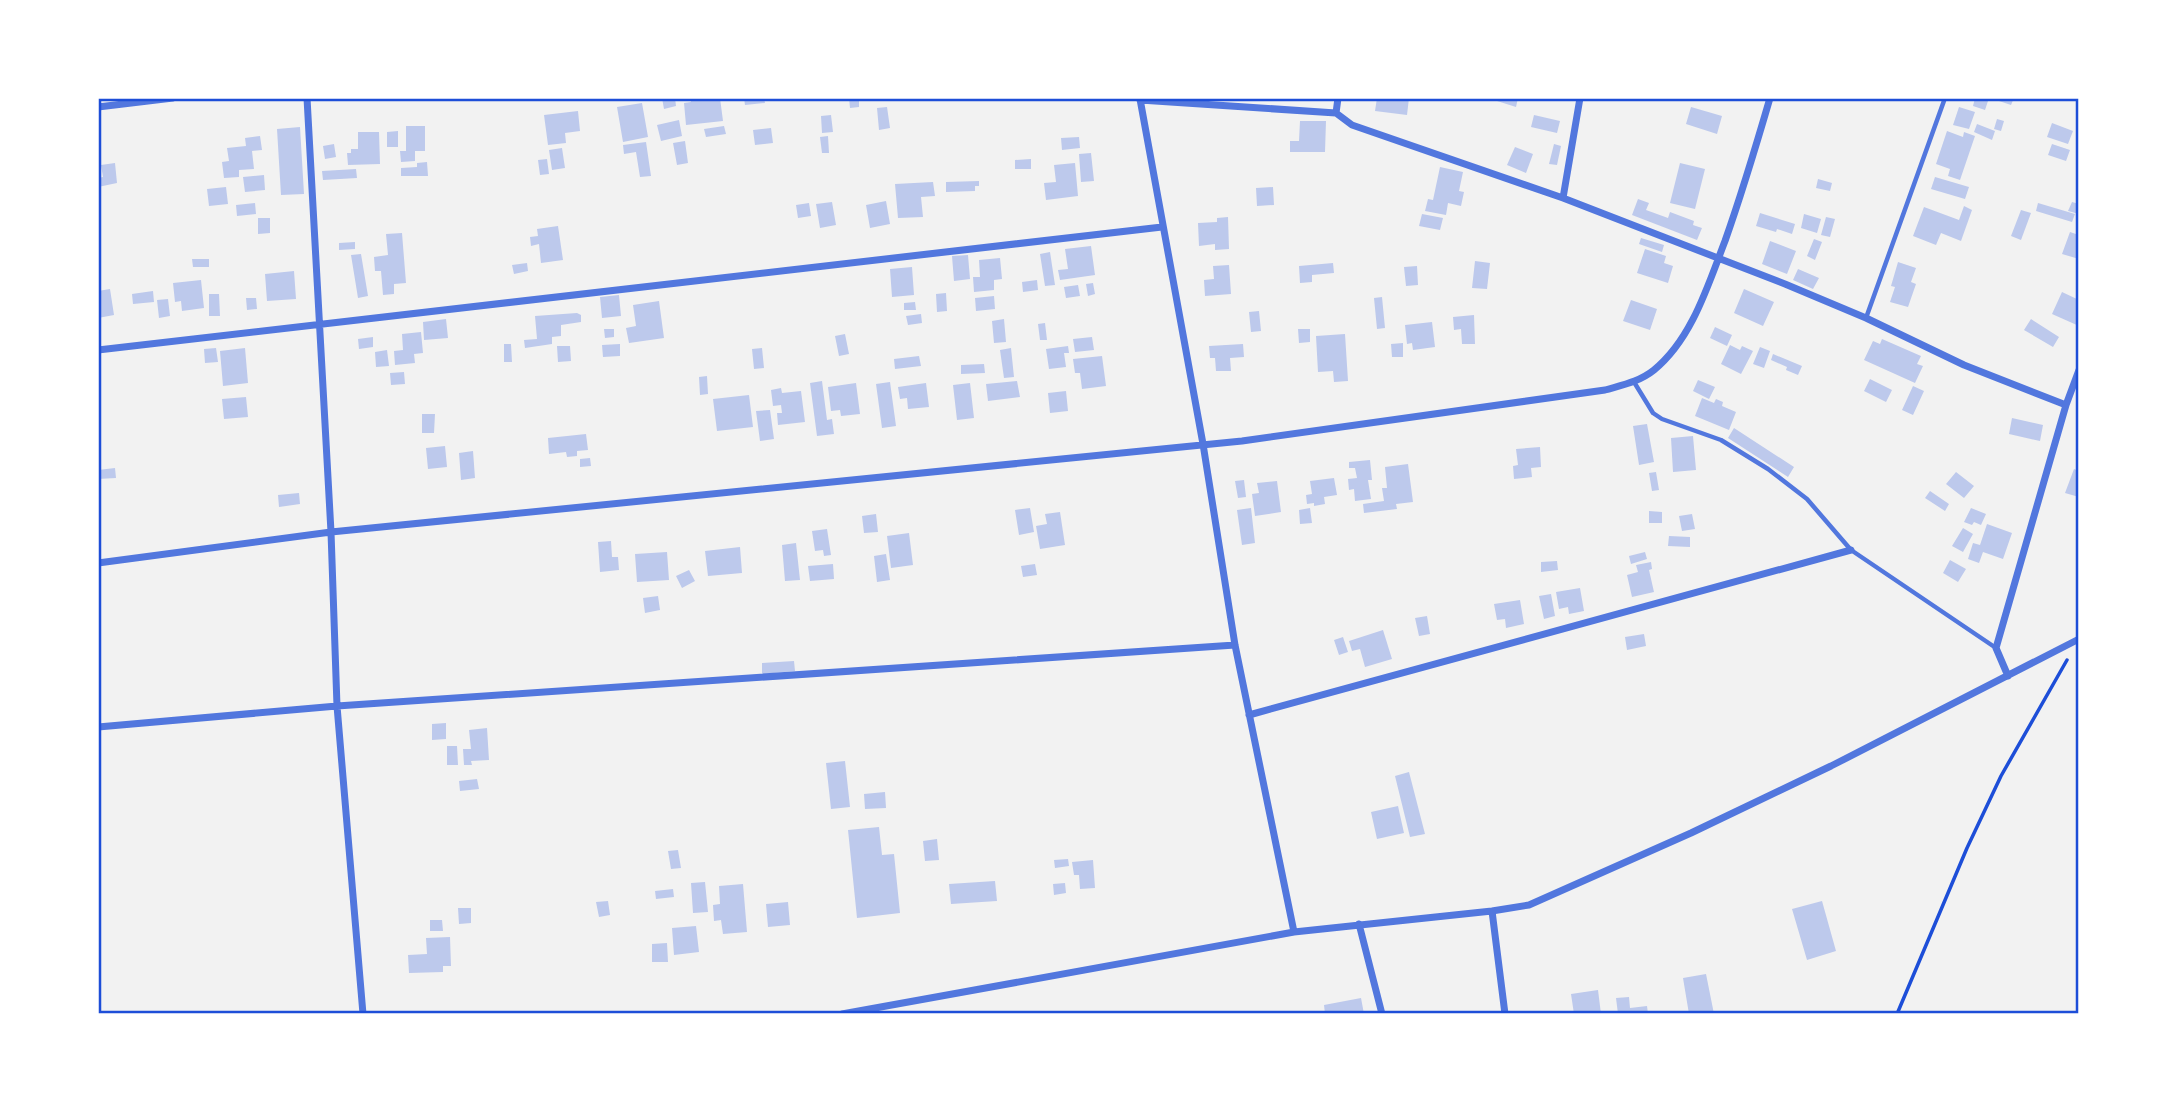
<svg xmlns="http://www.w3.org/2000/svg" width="2177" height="1112" font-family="Raleway,sans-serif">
  <rect width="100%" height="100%" fill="#f2f2f2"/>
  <path fill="#bdc9ec" d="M662 98H675L676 106 664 109Z
    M690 98H720L723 121 686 125 684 103 691 102Z
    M744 98H764L765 103 745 105Z
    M849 98H863L864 100H859V107L850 108Z
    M1377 98H1409L1407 115 1375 111Z
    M1498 98H1518L1516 107 1497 101Z
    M1975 98H1989L1985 110 1973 106Z
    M1990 98H2014L2011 105Z
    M642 103 648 137 623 142 617 107Z
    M887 107 890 128 879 130 877 108Z
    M1691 107 1722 116 1717 134 1686 124Z
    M1959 107 1975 112 1969 129 1953 125Z
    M578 111 580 131 565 133 566 143 548 145 544 115Z
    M831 115 833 132 822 133 821 116Z
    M1534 115 1560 121 1557 133 1531 127Z
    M1997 119 2004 121 2001 131 1994 129Z
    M679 120 682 136 661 141 657 125Z
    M1300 121H1326L1325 152H1290V141H1299Z
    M2052 123 2073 131 2068 144 2047 137Z
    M1977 124 1995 131 1992 140 1974 132Z
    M406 126H425V151H415V161L401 162 400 151H406Z
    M724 126 726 134 706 137 704 129Z
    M300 127 304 194 281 195 277 129Z
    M771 128 773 143 755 145 753 130Z
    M398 131V147H387V132Z
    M1947 131 1963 137 1964 132 1975 136 1960 180 1948 176 1950 169 1936 164Z
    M358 132H379L380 164 348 165 347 153H351V149H358Z
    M260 136 262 150 252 151 254 169 239 170V177L224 178 222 162 229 161 227 148 246 146 245 138Z
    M828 136 829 153H822L820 137Z
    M1079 137 1080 148 1062 150 1061 138Z
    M685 141 688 163 677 165 673 143Z
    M646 142 651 176 640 177 636 152 624 154 623 145Z
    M334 144 336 157 325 159 323 146Z
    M1554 144 1561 146 1557 165 1549 164Z
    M2052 144 2070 150 2066 161 2048 155Z
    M1515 147 1533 154 1526 173 1507 165Z
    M562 148 565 168 552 170 549 150Z
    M1091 153 1094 181 1081 182 1079 154Z
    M547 159 549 174 540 175 538 160Z
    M1031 159V169H1015V160Z
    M427 162 428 176H401V168L417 167V163Z
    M115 163 117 183 98 187V178L103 177 101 165Z
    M1075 163 1078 196 1046 200 1044 183 1056 182 1054 165Z
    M1680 163 1705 169 1695 209 1670 203Z
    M1440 167 1463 172 1459 191 1464 192 1461 206 1448 203 1446 215 1425 211 1428 199 1433 200Z
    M356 169 357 178 323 180 322 171Z
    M264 175 265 190 245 192 243 177Z
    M1935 177 1969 187 1965 199 1931 189Z
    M1818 179 1832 183 1830 191 1816 188Z
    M979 181V186H975V191L946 192V182Z
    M933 182 935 196 921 197 923 217 898 218 895 184Z
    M226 187 228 204 209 206 207 189Z
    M1273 187 1274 205 1257 206 1256 188Z
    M1638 199 1649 203 1646 210 1668 218 1670 212 1694 221 1693 225 1702 228 1697 240 1632 215Z
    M886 201 890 224 870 228 866 205Z
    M832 202 836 225 820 228 816 204Z
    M2072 202 2079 204V214L2068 211Z
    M255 203 256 214 237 216 236 205Z
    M809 203 811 216 798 218 796 205Z
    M2038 203 2075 214 2072 222 2036 211Z
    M1964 206 1972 210 1961 241 1941 233 1936 245 1913 236 1924 207 1959 220Z
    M2021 210 2031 213 2021 240 2011 236Z
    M1760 213 1795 224 1792 234 1777 229 1776 232 1756 226Z
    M1422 214 1443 218 1440 230 1419 226Z
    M1804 214 1821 219 1817 233 1801 228Z
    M1228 217 1229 249 1215 250V244L1199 246 1198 223 1217 222V218Z
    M1826 217 1835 219 1830 237 1821 235Z
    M258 218H270V233L258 234Z
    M558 226 563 260 541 263 539 244 531 246 530 237 538 236 537 229Z
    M2070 232 2079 235V259L2062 254Z
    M402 233 406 283 394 284V294L383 295 381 271H375L374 257 388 255 386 234Z
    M1641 238 1664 245 1662 252 1639 244Z
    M1814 239 1822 242 1815 260 1807 256Z
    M1770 241 1796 251 1787 274 1762 264Z
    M355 242V249L339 250V243Z
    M1091 246 1095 275 1060 280 1058 270 1068 269 1065 249Z
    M1645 249 1666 256 1664 263 1673 266 1668 283 1637 273Z
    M1050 252 1055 285 1045 286 1040 254Z
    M361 254 368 296 358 298 351 255Z
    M968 255 970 279 954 281 952 256Z
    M1000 258 1002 279 994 280V290L974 292 973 277H980L979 260Z
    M192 259H209V267H193Z
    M1475 261 1490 263 1487 289 1472 288Z
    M1898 262 1916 268 1911 282 1916 284 1908 307 1890 302 1895 287 1891 286Z
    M527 263 528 271 514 274 512 265Z
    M1333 263 1334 273 1312 275V282L1300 283 1299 266Z
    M1229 265 1231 294 1205 296 1204 280 1214 279 1213 266Z
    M1417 266 1418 285 1406 286 1404 267Z
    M912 267 914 295 892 297 890 269Z
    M1798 269 1819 278 1813 289 1793 280Z
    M294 271 296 299 267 301 265 274Z
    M201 280 204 308 182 311 181 301 175 302 173 283Z
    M1037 280 1038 290 1023 292 1022 282Z
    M1093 283 1095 294 1088 296 1086 284Z
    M1078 285 1080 296 1066 298 1064 287Z
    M110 289 114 315 98 318V291Z
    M1744 289 1774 302 1763 326 1734 313Z
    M153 291 154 302 133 304 132 294Z
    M2062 292 2079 300V326L2052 314Z
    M946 293 947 311 937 312 936 294Z
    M209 294H219L220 316H209Z
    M619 295 621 316 602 318 600 297Z
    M994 296 995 309 976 311 975 298Z
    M1382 297 1385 328 1377 329 1374 298Z
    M246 298H256L257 309 247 310Z
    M168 299 170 316 159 318 157 300Z
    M1631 300 1657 309 1650 330 1623 321Z
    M659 301 664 338 629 343 626 328 636 326 633 305Z
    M915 302 916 310H904V303Z
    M1259 311 1261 331 1251 332 1249 312Z
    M577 313 581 315V322L561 325V336L552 337V344L525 348 524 340 537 339 535 316Z
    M921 314 922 323 908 325 906 316Z
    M1474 315 1475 344H1462L1461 329 1454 330 1453 317Z
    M446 319 448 338 424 340 423 322Z
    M1004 319 1006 342 994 343 992 321Z
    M2031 319 2059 337 2053 347 2024 330Z
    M1432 322 1435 347 1413 350 1412 343 1407 344 1405 325Z
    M1045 323 1047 340H1040L1038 324Z
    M1715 327 1732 335 1727 346 1710 338Z
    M604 329H614V337L605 338Z
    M1298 329H1310V342L1299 343Z
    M421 332 423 353 414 354 415 363 395 365 394 351 403 350 402 334Z
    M845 334 849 354 839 356 835 336Z
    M1345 334 1348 381 1334 382 1333 371 1318 372 1316 336Z
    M373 337V347L359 349 358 339Z
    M1092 337 1094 350 1075 352 1073 339Z
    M1882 339 1921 356 1917 364 1923 366 1915 383 1864 360 1873 341 1880 344Z
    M1403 343V357H1392L1391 344Z
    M504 344H511L512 362H504Z
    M620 344V356L603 357 602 345Z
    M1243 344 1244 357 1230 358 1231 371H1216L1215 358H1210L1209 346Z
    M1730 345 1740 350 1742 346 1753 351 1741 374 1721 364Z
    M557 346H570L571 361 558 362Z
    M1068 346 1069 353H1064L1066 367 1049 369 1046 349Z
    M1760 347 1770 351 1764 368 1753 364Z
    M216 348 218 362 205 363 204 349Z
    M245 348 248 383 223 386 220 351Z
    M762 348 764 368 754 369 752 349Z
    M1011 348 1014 377 1004 378 1000 350Z
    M387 350 389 366 376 367 375 352Z
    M1773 354 1802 366 1798 375 1786 370 1787 367 1771 360Z
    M919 356 921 366 895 369 894 359Z
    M1102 356 1106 386 1082 389 1080 373H1075L1073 359Z
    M984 364 985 373 961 374V365Z
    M404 372 405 384 391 385 390 373Z
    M707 376 708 394 700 395 699 377Z
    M1870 379 1892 390 1886 402 1864 391Z
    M1698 380 1715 387 1709 399 1693 391Z
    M822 381 827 420 832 419 834 434 817 436 810 383Z
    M1017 381 1020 397 988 401 986 384Z
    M890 382 896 426 882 428 876 384Z
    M856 383 860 414 841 416 840 410 831 411 828 387Z
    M926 383 929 407 908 409 907 398 900 399 898 387Z
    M970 383 974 418 957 420 953 385Z
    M1913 386 1924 391 1913 415 1902 410Z
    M781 388 782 393 801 391 805 422 778 425 777 413H782L781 405 773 406 771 390Z
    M1066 391 1068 411 1050 413 1048 393Z
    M749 395 753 427 717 431 713 399Z
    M246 397 248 417 224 419 222 399Z
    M1702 398 1714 403 1716 399 1723 402 1722 406 1736 412 1729 430 1695 416Z
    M770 410 774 439 760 441 756 411Z
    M422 414H435L434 433H422Z
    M2012 418 2043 425 2040 441 2009 434Z
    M1647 424 1654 462 1639 465 1633 426Z
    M1734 428 1794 467 1788 477 1728 438Z
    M586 434 588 450 577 451V456L567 457 566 452 549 454 548 438Z
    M1693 436 1696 470 1673 472 1671 438Z
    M445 446 447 467 428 469 426 448Z
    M1540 447 1541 467 1531 468 1532 477 1514 479 1513 466 1518 465 1516 449Z
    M473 451 475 478 461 480 459 453Z
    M590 458 591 466 580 467V459Z
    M1370 460 1372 480H1368L1371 499 1355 501 1354 489 1349 490 1348 479 1357 478 1355 468H1349V462Z
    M1408 464 1413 502 1396 504 1397 509 1364 513 1363 504 1384 501 1382 488H1387L1385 467Z
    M115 468 116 478 98 479V470Z
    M2074 469 2079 471V497L2065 493Z
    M1656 472 1659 490 1652 491 1649 473Z
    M1956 472 1974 486 1964 498 1946 484Z
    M1334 478 1337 495 1324 497 1325 504 1314 506V503L1307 504 1306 495 1312 494 1310 481Z
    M1244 480 1246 497 1238 498 1235 481Z
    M1277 481 1281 512 1255 516 1252 494 1259 493 1257 483Z
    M1930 491 1949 504 1945 511 1925 498Z
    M299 493 300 504 279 507 278 495Z
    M1030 508 1034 532 1019 535 1015 510Z
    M1251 508 1255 543 1242 545 1237 510Z
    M1310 508 1312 523 1300 524 1299 510Z
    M1971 508 1986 514 1981 525 1974 522 1972 525 1964 522Z
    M1649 511 1662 512V523H1649Z
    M1060 512 1065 545 1040 549 1036 526 1047 524 1045 514Z
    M876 514 878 532 864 533 862 516Z
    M1692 514 1695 529 1682 531 1679 516Z
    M1987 524 2012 533 2003 559 1983 552 1979 563 1968 559 1973 543 1980 545Z
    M1963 528 1973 534 1963 552 1952 546Z
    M827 529 831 555 824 556 823 550 815 551 812 531Z
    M909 533 913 565 891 568 887 536Z
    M1669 536 1690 537V547L1668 546Z
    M611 541 612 557H618L619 570 600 572 598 542Z
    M796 543 800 580 785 581 782 545Z
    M740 547 742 573 708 576 705 551Z
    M667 552 669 580 637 582 635 554Z
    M1645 552 1647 559 1631 564 1629 556Z
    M886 554 890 580 877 582 874 556Z
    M1950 560 1966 569 1958 582 1943 573Z
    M1557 561 1558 570 1541 572V562Z
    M1651 562 1652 569 1649 570 1654 592 1632 597 1627 575 1638 572 1636 565Z
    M833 564 834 579 810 581 808 566Z
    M1035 564 1037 575 1023 577 1021 566Z
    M689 570 695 581 682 588 676 576Z
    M1580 588 1584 611 1569 614 1568 607 1559 609 1556 592Z
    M1551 594 1555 616 1544 619 1539 596Z
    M658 596 660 610 645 613 643 598Z
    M1520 600 1524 624 1506 628 1505 619 1497 620 1494 604Z
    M1427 616 1430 634 1419 636 1415 618Z
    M1383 630 1392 659 1365 667 1360 649 1352 651 1349 641Z
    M1644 634 1646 646 1627 650 1625 637Z
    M1343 637 1348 652 1339 655 1334 640Z
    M794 661 795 671 762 674V663Z
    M446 723V739L432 740V724Z
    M487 728 489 760 471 761 472 765H464L463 749H471L469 730Z
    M447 746H457L458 765H447Z
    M845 761 850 807 831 809 826 763Z
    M1409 772 1425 834 1410 837 1395 776Z
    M477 779 479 789 460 791 459 781Z
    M885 792 886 808 865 809 864 794Z
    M1398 806 1404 833 1377 839 1371 812Z
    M879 827 882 855 894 854 900 913 857 918 848 830Z
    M937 839 939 860 925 861 923 841Z
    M678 850 681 868 671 869 668 851Z
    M1068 859 1069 866 1055 868 1054 860Z
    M1093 860 1095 888 1080 889 1079 875H1074L1072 862Z
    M995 881 997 901 951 904 949 884Z
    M705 882 708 912 693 913 691 883Z
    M1065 883 1066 893 1054 895 1053 884Z
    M743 884 747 932 723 934 721 920 714 921 713 905 720 904 719 886Z
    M673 889 674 897 656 899 655 891Z
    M608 901 610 915 599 917 596 902Z
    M1822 901 1836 951 1807 960 1792 909Z
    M788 902 790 925 768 927 766 904Z
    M458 908H471V923L459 924Z
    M430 920H442L443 931H430Z
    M696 926 699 952 674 955 672 928Z
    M450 937 451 966H443V972L409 973 408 955 427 954 426 938Z
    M667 943 668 962H652V944Z
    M1706 974 1714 1014H1689L1683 978Z
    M1598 990 1601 1014H1574L1571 994Z
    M1629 997 1630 1008 1647 1006 1648 1014H1618L1616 998Z
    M1361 998 1364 1014H1325L1324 1005Z"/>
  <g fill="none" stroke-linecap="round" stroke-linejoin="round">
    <path stroke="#1d4ed8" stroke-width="3.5" d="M1897 1014 1967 848 2001 776 2067 660"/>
    <path stroke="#5277de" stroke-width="4.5" d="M1866 318 1945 98
      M1634 382 1653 413 1662 419 1721 440 1768 469 1807 499 1851 550 1996 648"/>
    <path stroke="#5277de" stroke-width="7" d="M307 98 331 532 337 706 363 1014
      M1140 99 1203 444 1235 645 1294 932
      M1140 100 1336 113 1352 125 1563 198 1785 284 1866 318 1964 365 2066 405
      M98 107 173 98
      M1336 113 1338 98
      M1563 198 1580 98
      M98 350 1162 227
      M98 563 331 532 1242 441 1605 390C1622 385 1639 382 1654 370 1692 339 1708 285 1725 241 1742 193 1756 146 1770 98
      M2008 676 1996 648 2066 405 2079 370
      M1249 715 1851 550
      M98 727 337 706 1235 645
      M1492 911 1505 1014
      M1359 924 1382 1014
      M842 1014 1294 932 1492 911 1529 905 1691 833 1831 766 2079 639"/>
  </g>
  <rect width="2177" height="1112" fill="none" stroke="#ffffff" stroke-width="200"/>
  <rect x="100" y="100" width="1977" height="912" fill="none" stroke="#1d4ed8" stroke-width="2.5"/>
</svg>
